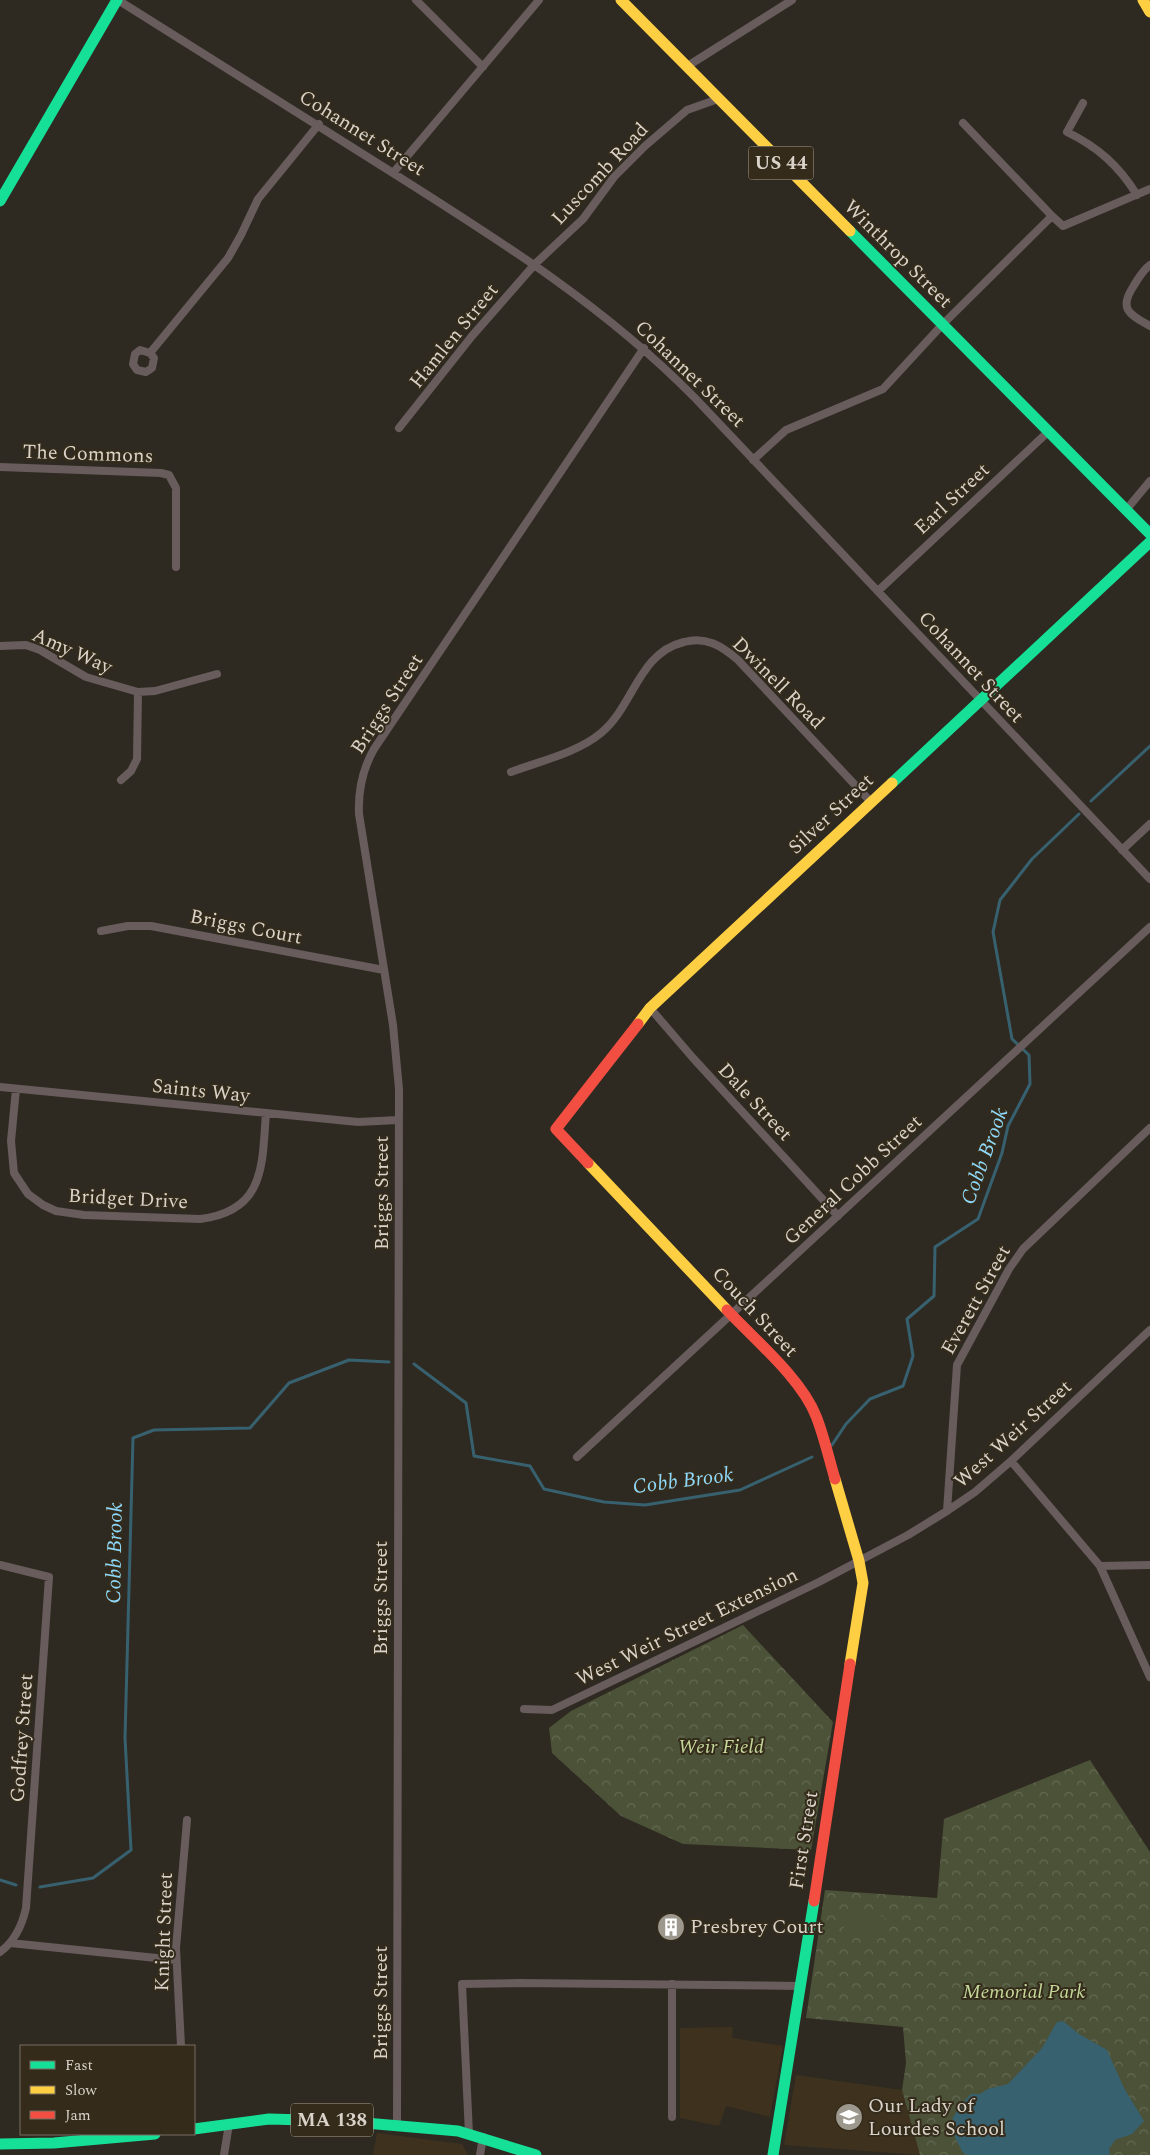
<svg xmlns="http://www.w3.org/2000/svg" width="1150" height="2155" font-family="Spectral,serif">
  <defs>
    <pattern id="park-crowns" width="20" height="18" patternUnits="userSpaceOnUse" patternTransform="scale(1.25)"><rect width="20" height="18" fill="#4b5237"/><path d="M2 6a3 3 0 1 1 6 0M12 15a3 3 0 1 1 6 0" fill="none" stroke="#646a53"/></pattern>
  </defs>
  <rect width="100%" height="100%" fill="#2e2a21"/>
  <path fill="#3e321e" d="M733 2027 732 2038 783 2046 770 2117 726 2106 719 2126 680 2118V2028Z
    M796 2075 902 2090 920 2155 784 2145Z
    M377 2133 462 2144 468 2155H373Z"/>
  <path fill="url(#park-crowns)" d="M743 1625 833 1722 811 1850 683 1844 621 1816 552 1753 549 1728 571 1711Z
    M1090 1760 1150 1852V2155H920L902 2090 906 2063 903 2027 806 2018 825 1890 937 1898 944 1819Z"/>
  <path fill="#4b5237" d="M846 1911 885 1917 882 1938 843 1933Z"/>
  <path fill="#386170" d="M1063 2021 1079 2034 1107 2050 1124 2088 1144 2121 1132 2134 1115 2140 1109 2149 1110 2155H968L963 2153 951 2129 953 2117 965 2100 971 2094H980L988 2089 1008 2084 1042 2048 1057 2022Z"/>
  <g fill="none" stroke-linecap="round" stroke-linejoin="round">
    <path stroke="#386170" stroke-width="3" d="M1091 801 1150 746
      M414 1364 466 1403 474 1456 530 1466 544 1489 604 1502 645 1505 740 1490 812 1457
      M832 1445 846 1424 870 1399 903 1386 913 1356 907 1319 934 1296 935 1247 978 1219 1002 1153 1008 1126 1030 1084 1029 1055 1012 1039 993 932 1000 900 1032 859 1079 814
      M0 1880 16 1885
      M40 1887 93 1878 131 1850 125 1738 133 1438 154 1430 250 1428 289 1383 349 1360 389 1362"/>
    <path stroke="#685c5c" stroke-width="8" d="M118 0C210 58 301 115 393 173 499 240 606 307 695 398L1150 879
      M416 0 483 67
      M686 67 792 0
      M1083 103 1067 132C1098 147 1119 166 1137 195
      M963 123 1052 216
      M393 173 539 0
      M1150 265C1142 271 1138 279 1133 287 1118 310 1131 315 1150 326
      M150 353 154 358 152 368 146 372 137 370 133 364 135 354 140 350 150 353 228 258 241 235 258 199 319 124
      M399 428 472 336 535 264 583 219 614 177 645 146 687 110 718 99
      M753 460 786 430 883 389 942 325 1052 216 1063 226 1150 189
      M0 467 161 473 169 475 176 488V567
      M1126 510 1150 481
      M878 591 1049 431
      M0 646 26 645 40 650 86 677 138 692 155 691 217 674
      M511 772C540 761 577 753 601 733 634 706 638 653 684 642 706 636 722 646 738 660L871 802
      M121 780 131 771 137 759 138 692
      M1122 850 1150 824
      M101 931 128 926H151L384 970
      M650 1008 693 1058 838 1216
      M0 1087 358 1122 398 1120
      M16 1089 11 1141 14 1173 28 1194 43 1205 56 1211 84 1215 200 1219C265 1211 262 1166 266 1113
      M577 1457 1150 927
      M1011 1461 1100 1566 1150 1677
      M947 1511 957 1365 1009 1269 1023 1249 1150 1128
      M0 1565 49 1577 26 1908C22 1926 15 1941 0 1952
      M1100 1566 1150 1565
      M524 1709 552 1710 819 1582 908 1535 947 1511 975 1492 1011 1461 1150 1330
      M10 1943 176 1960
      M672 1984V2117
      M181 2046 176 1948 187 1820
      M397 2126 399 1089 393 1025 359 814C358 790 362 770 374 749L644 348
      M469 2134 462 1984 519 1983 801 1986
      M224 2155 229 2124
      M480 2155 483 2137"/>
    <path stroke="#16e098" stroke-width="11" d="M0 201 117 0
      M850 231 1150 534
      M892 783 1150 542
      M194 2129 269 2119 342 2121 458 2131 536 2155
      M0 2144 54 2143 155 2134
      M773 2155 814 1901"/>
    <path stroke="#ffcf43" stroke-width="11" d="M621 0 850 231
      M1143 0 1150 12
      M638 1024 650 1008 892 783
      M588 1163 727 1310
      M835 1479 859 1561 863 1583 850 1664"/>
    <path stroke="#f24e42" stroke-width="11" d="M588 1163 556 1129 638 1024
      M727 1310C755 1340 801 1378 816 1416 824 1436 829 1459 835 1479
      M814 1901 850 1664"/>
  </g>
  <defs>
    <g id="building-disc" transform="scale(1.4375)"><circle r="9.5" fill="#9d988e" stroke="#342b1b"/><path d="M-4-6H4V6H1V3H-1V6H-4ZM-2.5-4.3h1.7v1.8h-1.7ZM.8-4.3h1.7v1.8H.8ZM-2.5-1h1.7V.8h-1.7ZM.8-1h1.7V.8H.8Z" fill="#fff"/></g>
    <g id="school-disc" transform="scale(1.4375)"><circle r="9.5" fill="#9d988e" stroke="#342b1b"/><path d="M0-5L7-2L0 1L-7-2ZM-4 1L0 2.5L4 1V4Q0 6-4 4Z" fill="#fff"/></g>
  </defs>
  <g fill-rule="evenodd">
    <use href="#building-disc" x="671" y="1927"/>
    <use href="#school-disc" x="849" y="2117"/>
  </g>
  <g text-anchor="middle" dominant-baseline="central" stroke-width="4" stroke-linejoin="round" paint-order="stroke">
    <g fill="#342b1b" stroke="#a8a195" stroke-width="1">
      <rect x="748.5" y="146.5" width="65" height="33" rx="4"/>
      <rect x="291" y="2103.5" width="82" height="33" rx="4"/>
    </g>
    <g font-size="19" font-weight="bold" fill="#d9d3c9">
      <text x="781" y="163">US 44</text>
      <text x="332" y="2120">MA 138</text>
    </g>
    <g font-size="20" fill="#d9d3c9" stroke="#342b1b">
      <text transform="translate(362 133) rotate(32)">Cohannet Street</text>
      <text transform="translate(600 174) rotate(-47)">Luscomb Road</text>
      <text transform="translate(898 254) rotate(45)">Winthrop Street</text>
      <text transform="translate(454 336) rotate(-51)">Hamlen Street</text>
      <text transform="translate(690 374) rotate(44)">Cohannet Street</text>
      <text transform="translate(88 454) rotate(2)">The Commons</text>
      <text transform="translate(952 499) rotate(-43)">Earl Street</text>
      <text transform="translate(72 651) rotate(24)">Amy Way</text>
      <text transform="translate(971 667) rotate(47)">Cohannet Street</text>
      <text transform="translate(778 683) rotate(45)">Dwinell Road</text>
      <text transform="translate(387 704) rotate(-57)">Briggs Street</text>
      <text transform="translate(831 814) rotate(-43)">Silver Street</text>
      <text transform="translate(246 927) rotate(11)">Briggs Court</text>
      <text transform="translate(201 1091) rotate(6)">Saints Way</text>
      <text transform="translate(755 1102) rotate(47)">Dale Street</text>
      <text transform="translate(853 1180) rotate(-43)">General Cobb Street</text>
      <text transform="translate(382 1193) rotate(-90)">Briggs Street</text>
      <text transform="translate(128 1199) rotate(3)">Bridget Drive</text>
      <text transform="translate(976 1300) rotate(-61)">Everett Street</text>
      <text transform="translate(755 1312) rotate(47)">Couch Street</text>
      <text transform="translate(1013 1434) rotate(-42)">West Weir Street</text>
      <text transform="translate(381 1598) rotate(-90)">Briggs Street</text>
      <text transform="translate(687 1627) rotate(-26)">West Weir Street Extension</text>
      <text transform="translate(22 1738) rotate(-86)">Godfrey Street</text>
      <text transform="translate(804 1840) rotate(-81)">First Street</text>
      <text transform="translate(164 1932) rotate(-88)">Knight Street</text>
      <text transform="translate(381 2003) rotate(-90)">Briggs Street</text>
    </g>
    <g font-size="20" font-style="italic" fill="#c4d899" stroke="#342b1b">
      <text x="721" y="1747">Weir Field</text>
      <text x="1024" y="1992">Memorial Park</text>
    </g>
    <g font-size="20" fill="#d9d3c9" stroke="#342b1b" text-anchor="start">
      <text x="690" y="1927">Presbrey Court</text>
      <text x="868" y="2106">Our Lady of<tspan x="868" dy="23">Lourdes School</tspan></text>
    </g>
    <g font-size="21" font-style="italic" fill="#8ed9fa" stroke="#342b1b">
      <text transform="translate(985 1156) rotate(-70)">Cobb Brook</text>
      <text transform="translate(683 1481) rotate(-7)">Cobb Brook</text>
      <text transform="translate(115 1553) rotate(-89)">Cobb Brook</text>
    </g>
  </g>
  <rect x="20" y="2045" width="175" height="90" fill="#342b1b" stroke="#766e61"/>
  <rect x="30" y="2061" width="25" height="8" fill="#16e098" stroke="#766e61"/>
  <text x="65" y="2070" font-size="15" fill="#d9d3c9">Fast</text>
  <rect x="30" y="2086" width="25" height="8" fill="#ffcf43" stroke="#766e61"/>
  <text x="65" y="2095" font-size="15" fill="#d9d3c9">Slow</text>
  <rect x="30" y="2111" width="25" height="8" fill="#f24e42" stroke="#766e61"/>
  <text x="65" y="2120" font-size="15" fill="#d9d3c9">Jam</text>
</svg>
